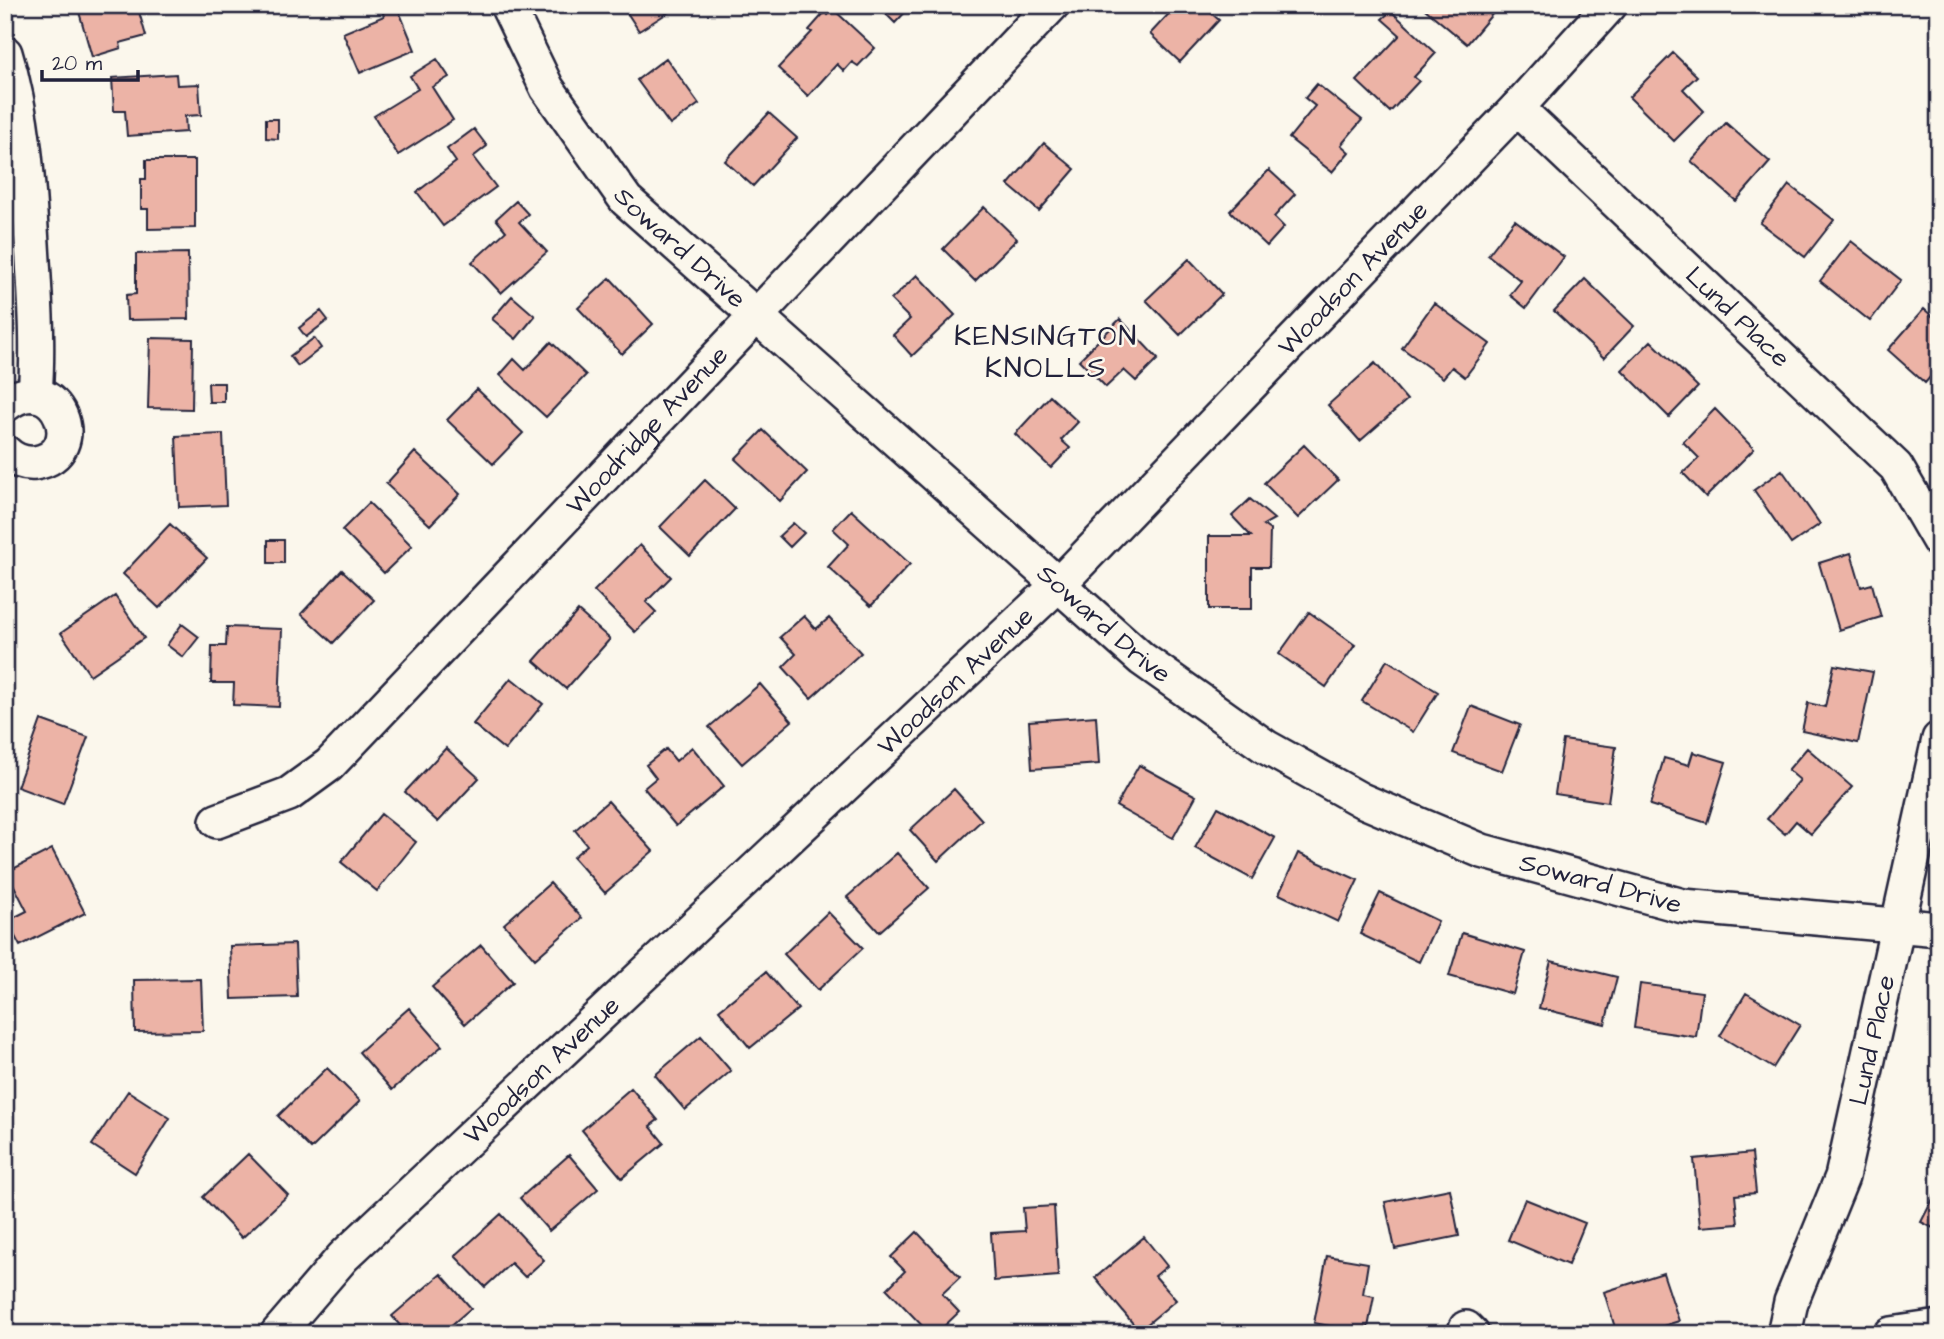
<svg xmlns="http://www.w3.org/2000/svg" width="1944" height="1339" font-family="'Architects Daughter',sans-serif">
  <rect width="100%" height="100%" fill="#fbf7ec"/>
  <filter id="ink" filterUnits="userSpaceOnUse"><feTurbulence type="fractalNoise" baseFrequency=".0143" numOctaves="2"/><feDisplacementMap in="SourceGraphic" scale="14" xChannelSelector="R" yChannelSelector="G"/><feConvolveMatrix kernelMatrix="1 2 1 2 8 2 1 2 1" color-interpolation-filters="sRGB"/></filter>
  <g filter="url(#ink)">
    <path fill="#ecb3a6" stroke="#22223b" stroke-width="2" d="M77 5H137L146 36 120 43 121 48 92 57Z
      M380 5H412L399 11 415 50 360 73 343 33 384 16Z
      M622 5H680L639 31Z
      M877 5H912L895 23Z
      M1177 5H1202L1219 20 1180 62 1150 34Z
      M1428 5H1498L1499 6 1467 44 1425 9Z
      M833 9 875 48 858 66 852 62 844 71 837 64 808 96 778 68 812 32 809 30 825 12 828 15Z
      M1391 11 1436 53 1414 77 1419 81 1390 112 1357 81 1400 35 1382 19Z
      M1673 53 1697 76 1683 89 1704 111 1674 141 1629 97Z
      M666 58 699 104 670 125 637 80Z
      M437 59 449 77 432 87 453 120 398 155 374 116 418 89 410 76Z
      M176 74 177 85 199 84 201 115 185 116 186 132 127 136 125 111H114L112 78Z
      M1317 84 1362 120 1341 145 1349 152 1332 172 1289 138 1315 106 1305 98Z
      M769 113 797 138 753 186 725 161Z
      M266 119H278V139L266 138Z
      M1726 123 1770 162 1736 201 1691 161Z
      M474 129 487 146 473 157 496 187 443 226 417 192 456 162 447 149Z
      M1044 143 1075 169 1039 211 1008 185Z
      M146 160H195V228L148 229V209H141V179H146Z
      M1269 170 1295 194 1274 217 1284 227 1267 246 1230 211Z
      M1789 185 1834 220 1805 257 1760 223Z
      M516 201 528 214 519 222 547 252 501 293 472 262 506 231 496 219Z
      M984 207 1017 239 975 281 943 249Z
      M1515 220 1564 257 1526 308 1510 295 1521 281 1488 255Z
      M1851 241 1901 280 1870 321 1820 281Z
      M188 253 189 319 127 320 126 295 136 294V254Z
      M1189 259 1222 294 1180 335 1146 300Z
      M917 275 955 315 912 356 893 335 910 319 891 300Z
      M610 278 653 324 622 354 578 308Z
      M1585 279 1634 326 1604 358 1554 311Z
      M512 296 535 316 516 339 492 319Z
      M1434 303 1490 344 1465 377 1452 367 1443 378 1402 348Z
      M1924 309 1939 322V367L1925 383 1888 350Z
      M321 311 328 320 306 337 299 328Z
      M1120 319 1158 359 1136 381 1124 370 1106 387 1079 360Z
      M150 338 193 339 192 409 148 408Z
      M314 338 321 348 298 366 290 356Z
      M1651 341 1698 387 1669 417 1622 370Z
      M551 342 586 375 546 417 500 375 514 359 525 370Z
      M1375 363 1407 400 1360 441 1328 405Z
      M208 383H224V402H209Z
      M477 389 523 433 493 464 447 420Z
      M1050 396 1078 422 1061 440 1070 448 1051 468 1015 434Z
      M1715 409 1754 449 1706 497 1683 473 1699 458 1683 442Z
      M763 430 807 472 780 501 735 459Z
      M223 434 226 505 179 507 176 436Z
      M1304 445 1338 480 1298 518 1264 483Z
      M415 452 460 494 430 525 386 484Z
      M1782 470 1820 524 1791 544 1754 490Z
      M705 480 735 509 690 556 660 527Z
      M1250 499 1274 519 1263 525 1270 530 1269 567H1252V609H1209V536H1251L1232 516Z
      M369 503 412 546 384 573 342 530Z
      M851 510 910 564 871 606 828 567 849 544 833 529Z
      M793 523 804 533 790 547 779 536Z
      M170 524 207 558 159 608 123 574Z
      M268 540H284V563H268Z
      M640 545 671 577 646 602 656 612 635 632 594 591Z
      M1851 553 1861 587 1872 584 1881 617 1839 630 1819 563Z
      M342 570 374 600 333 643 301 614Z
      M115 596 144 638 90 675 61 633Z
      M578 611 610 639 566 689 534 661Z
      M1309 612 1355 645 1326 687 1279 654Z
      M804 616 816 629 829 618 861 653 811 698 783 667 796 654 780 637Z
      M182 624 199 637 183 657 167 645Z
      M227 627 282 629 279 707 233 705 234 683H211L212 646H226Z
      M1387 660 1438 692 1413 732 1362 701Z
      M1834 665 1873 672 1858 743 1802 731 1808 703 1825 707Z
      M511 678 543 704 505 750 473 724Z
      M760 684 792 721 742 764 709 727Z
      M1471 706 1520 725 1502 771 1453 753Z
      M1096 716 1099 764 1032 769 1029 721Z
      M41 720 88 737 63 804 17 787Z
      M1563 740 1616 747 1608 802 1555 794Z
      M692 747 724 786 676 826 644 788 656 778 646 765 666 749 676 761Z
      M446 748 479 778 438 822 405 792Z
      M1807 748 1852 787 1811 834 1796 821 1785 834 1767 819 1800 780 1788 770Z
      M1693 752 1726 762 1707 823 1650 805 1664 758 1689 765Z
      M1139 765 1196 796 1173 838 1116 806Z
      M954 789 982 820 938 861 910 830Z
      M608 801 653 851 605 893 573 857 587 845 575 830Z
      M1218 807 1275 838 1252 879 1195 848Z
      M381 814 416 842 377 891 341 862Z
      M52 849 85 913 20 946 7 921 27 911 7 872Z
      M897 853 929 888 879 932 847 897Z
      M1298 853 1358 880 1338 922 1279 894Z
      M550 883 582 918 535 959 504 924Z
      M1380 893 1438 921 1419 962 1360 934Z
      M828 912 863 948 818 990 784 954Z
      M1462 933 1525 952 1513 994 1449 976Z
      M295 944 297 997 232 999 230 946Z
      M481 945 513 982 465 1024 432 987Z
      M1551 961 1617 977 1605 1024 1539 1008Z
      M766 972 798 1009 750 1048 719 1010Z
      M201 979 203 1031 135 1032 134 980Z
      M1640 984 1702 992 1696 1037 1634 1028Z
      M1746 993 1800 1025 1773 1068 1720 1036Z
      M409 1008 442 1046 392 1090 359 1052Z
      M701 1036 731 1071 685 1110 655 1075Z
      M327 1068 360 1101 311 1149 278 1116Z
      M631 1088 658 1120 650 1126 664 1143 622 1178 582 1130Z
      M128 1091 170 1118 135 1173 92 1145Z
      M1752 1153 1756 1193 1735 1195 1738 1224 1700 1227 1694 1159Z
      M248 1154 288 1195 242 1238 203 1197Z
      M569 1155 598 1189 549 1231 520 1198Z
      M1939 1187V1231L1921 1222Z
      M1450 1189 1459 1236 1395 1249 1385 1202Z
      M1525 1199 1585 1223 1568 1265 1508 1240Z
      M1054 1206 1058 1276 994 1281 991 1233 1025 1231 1023 1208Z
      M501 1214 544 1260 525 1277 511 1263 485 1287 455 1256Z
      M917 1232 960 1277 942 1294 959 1312 936 1334H930L887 1289 905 1271 891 1257Z
      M1144 1237 1167 1266 1155 1276 1176 1300 1139 1331 1095 1278Z
      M1327 1256 1368 1263 1363 1294 1374 1296 1367 1333 1314 1323Z
      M1663 1273 1679 1321 1638 1334H1617L1604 1292Z
      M441 1274 471 1308 441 1334H407L392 1316Z"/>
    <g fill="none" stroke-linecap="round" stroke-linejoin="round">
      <g stroke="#22223b" stroke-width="38">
        <g id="minor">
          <path id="s1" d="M507 5 547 88 626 200 1142 659 1266 747 1361 800 1482 851 1683 906 1939 929"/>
          <path d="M5 53C24 115 28 179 32 244 35 295 39 344 35 395"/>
          <path id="s2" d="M1517 108 1896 467 1939 541"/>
          <path d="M5 405C57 364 91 455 35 463 24 464 13 460 5 452"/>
          <path id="s3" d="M217 821 289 794 329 765 1052 5"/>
          <path d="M1466 1328 1472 1334"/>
          <path id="s4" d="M277 1334 343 1257 1059 584 1517 108 1610 5"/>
          <path id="s5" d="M1784 1334 1791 1302 1842 1177 1939 739"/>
          <path d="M1891 1334 1939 1327"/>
        </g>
      </g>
      <use href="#minor" stroke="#fbf7ec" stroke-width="33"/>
    </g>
  </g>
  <g text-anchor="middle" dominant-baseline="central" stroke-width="5" stroke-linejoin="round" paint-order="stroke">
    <g font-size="26" fill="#22223b" stroke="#fbf7ec">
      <text stroke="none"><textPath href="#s1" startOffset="301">Soward Drive</textPath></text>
      <text stroke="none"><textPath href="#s4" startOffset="1508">Woodson Avenue</textPath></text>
      <text stroke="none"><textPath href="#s2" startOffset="304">Lund Place</textPath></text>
      <text stroke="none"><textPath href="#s3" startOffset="588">Woodridge Avenue</textPath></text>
      <text stroke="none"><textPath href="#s1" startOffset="868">Soward Drive</textPath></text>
      <text stroke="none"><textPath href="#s4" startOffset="942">Woodson Avenue</textPath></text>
      <text stroke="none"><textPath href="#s1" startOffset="1435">Soward Drive</textPath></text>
      <text stroke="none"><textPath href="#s5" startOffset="308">Lund Place</textPath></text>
      <text stroke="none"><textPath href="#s4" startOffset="374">Woodson Avenue</textPath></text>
    </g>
    <g font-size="28" letter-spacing="2" fill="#22223b" stroke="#fbf7ec">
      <text x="1046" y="336">KENSINGTON<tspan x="1046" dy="32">KNOLLS</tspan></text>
    </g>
  </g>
  <rect width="1944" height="1339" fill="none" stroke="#fbf7ec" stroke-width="28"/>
  <rect x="14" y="14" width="1916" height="1311" fill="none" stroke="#22223b" stroke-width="2.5" filter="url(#ink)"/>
  <path d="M42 70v10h96v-10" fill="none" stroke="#22223b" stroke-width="3.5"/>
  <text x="52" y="70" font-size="21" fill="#22223b" stroke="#fbf7ec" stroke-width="5" paint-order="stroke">20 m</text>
</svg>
